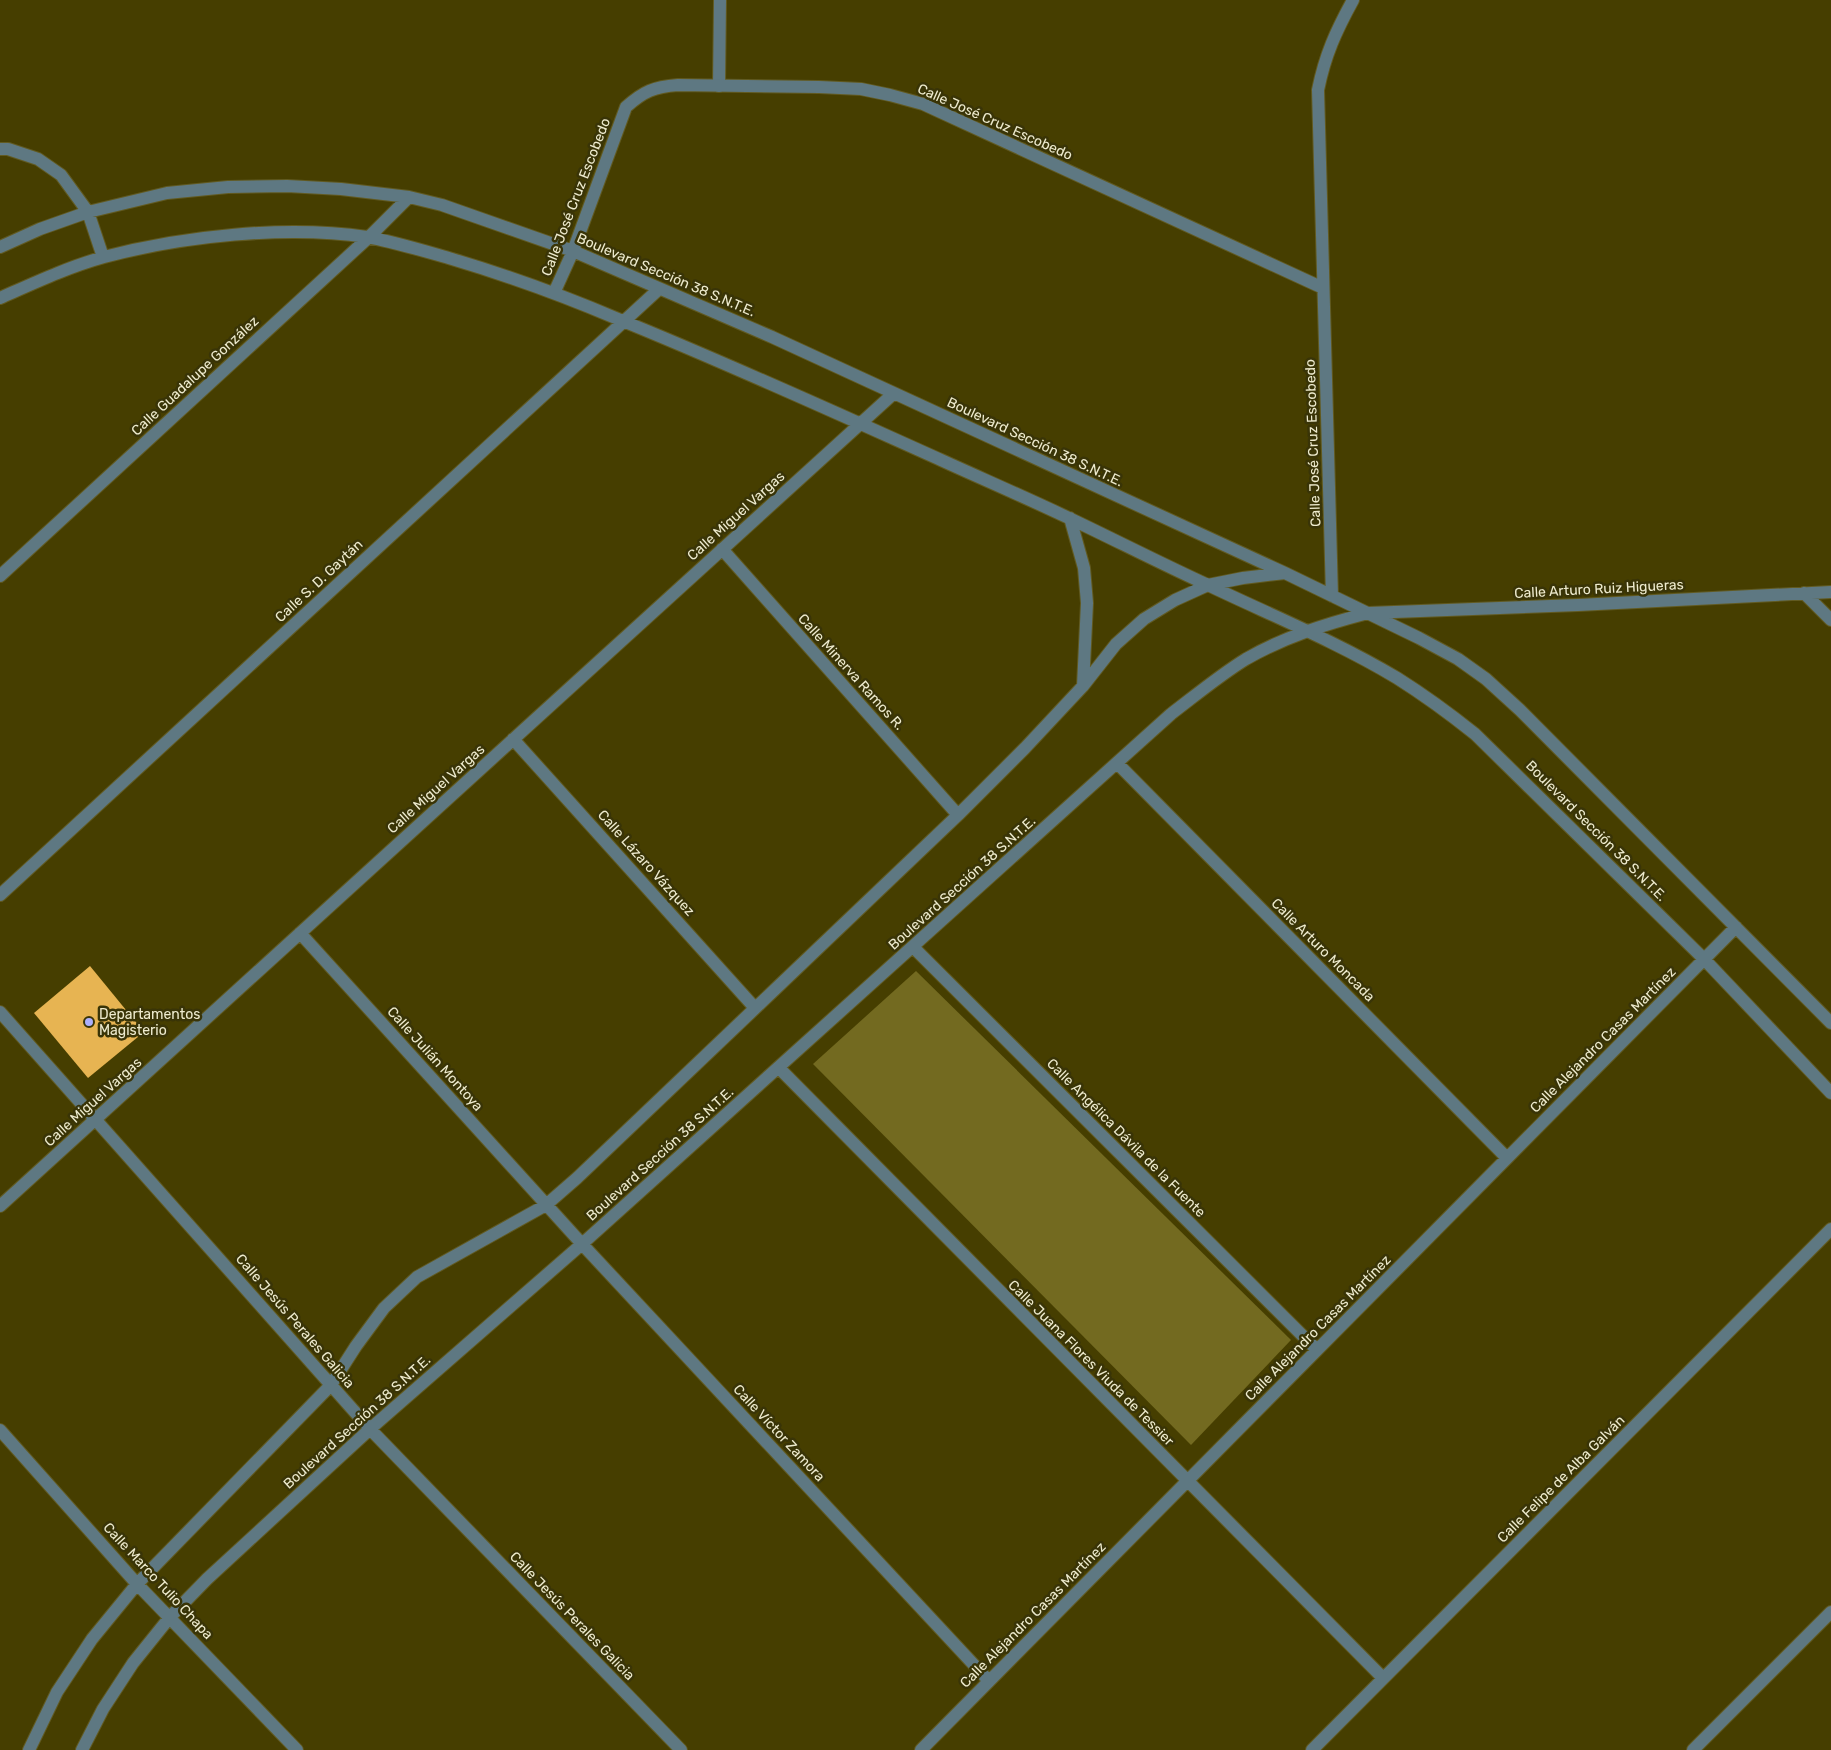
<svg xmlns="http://www.w3.org/2000/svg" width="1831" height="1750" font-family="Rubik,sans-serif">
  <rect width="100%" height="100%" fill="#463e00"/>
  <path fill="#736a20" d="M916 971 1291 1340 1191 1445 813 1064Z"/>
  <path fill="#e7b452" d="M90 966 144 1032 88 1078 34 1013Z"/>
  <g fill="none" stroke-linecap="round" stroke-linejoin="round">
    <g stroke="#615a21" stroke-width="14">
      <path id="service" d="M719 86 720 0"/>
    </g>
    <g stroke="#615a21" stroke-width="14">
      <path id="minor" d="M0 149H8L38 159 61 175 88 212 103 257
        M0 247 40 229 88 212 167 193 228 187 287 186 341 189 409 197 442 205 573 251 772 337 1285 573 1419 638 1458 659 1486 679 1520 710 1831 1023
        M554 293 573 251 626 107C644 91 654 87 678 85L819 87 861 89 890 95 923 104 1323 288
        M0 298C34 283 68 267 104 257 183 236 286 225 367 237 395 242 424 251 452 259 509 276 564 296 618 319 727 363 834 412 941 460 985 480 1029 499 1073 520 1119 542 1164 565 1210 586 1273 616 1337 642 1397 678 1424 695 1450 714 1475 734L1704 959 1831 1093
        M1070 518 1084 568 1087 603 1083 686
        M722 549 958 815
        M0 576 368 238 409 197
        M1804 593 1831 620
        M1332 596 1318 90C1325 55 1336 31 1353 0
        M513 739 755 1008
        M1117 763 1507 1158
        M0 895 659 289
        M300 933 582 1244 989 1681
        M913 947 1317 1350
        M0 1012 370 1429 681 1750
        M779 1068 1383 1678
        M0 1206 893 394
        M0 1430 137 1584 297 1750
        M29 1750 57 1692 92 1639 137 1584 331 1385 356 1346 384 1308 417 1277 546 1205 577 1178 958 815 1025 748 1083 686 1116 644 1144 619 1175 600 1208 585 1243 578 1285 573
        M82 1750 103 1709 133 1663 170 1617 207 1579 370 1429 582 1244 1171 714C1196 695 1220 675 1246 659 1284 637 1326 624 1368 613L1578 605 1831 592
        M921 1750 1736 927
        M1312 1750 1831 1229
        M1693 1750 1831 1612"/>
    </g>
    <use href="#service" stroke="#5e7882" stroke-width="12"/>
    <use href="#minor" stroke="#5e7882" stroke-width="12"/>
  </g>
  <circle fill="#acaffb" stroke="#393407" stroke-width="2" cx="89" cy="1022" r="5"/>
  <g text-anchor="middle" dominant-baseline="central" stroke-width="5" stroke-linejoin="round" paint-order="stroke">
    <g font-size="14" fill="#eeebce" stroke="#393407">
      <text transform="translate(995 122) rotate(24)">Calle José Cruz Escobedo</text>
      <text transform="translate(576 197) rotate(-69)">Calle José Cruz Escobedo</text>
      <text transform="translate(666 275) rotate(23)">Boulevard Sección 38 S.N.T.E.</text>
      <text transform="translate(195 376) rotate(-43)">Calle Guadalupe González</text>
      <text transform="translate(1035 442) rotate(25)">Boulevard Sección 38 S.N.T.E.</text>
      <text transform="translate(1313 443) rotate(-92)">Calle José Cruz Escobedo</text>
      <text transform="translate(736 516) rotate(-42)">Calle Miguel Vargas</text>
      <text transform="translate(319 581) rotate(-43)">Calle S. D. Gaytán</text>
      <text transform="translate(1599 589) rotate(-3)">Calle Arturo Ruiz Higueras</text>
      <text transform="translate(851 672) rotate(48)">Calle Minerva Ramos R.</text>
      <text transform="translate(436 789) rotate(-42)">Calle Miguel Vargas</text>
      <text transform="translate(1596 831) rotate(45)">Boulevard Sección 38 S.N.T.E.</text>
      <text transform="translate(646 863) rotate(48)">Calle Lázaro Vázquez</text>
      <text transform="translate(962 883) rotate(-42)">Boulevard Sección 38 S.N.T.E.</text>
      <text transform="translate(1323 950) rotate(45)">Calle Arturo Moncada</text>
      <text transform="translate(1603 1040) rotate(-45)">Calle Alejandro Casas Martínez</text>
      <text transform="translate(435 1059) rotate(48)">Calle Julián Montoya</text>
      <text transform="translate(93 1102) rotate(-42)">Calle Miguel Vargas</text>
      <text transform="translate(1126 1138) rotate(45)">Calle Angélica Dávila de la Fuente</text>
      <text transform="translate(660 1154) rotate(-42)">Boulevard Sección 38 S.N.T.E.</text>
      <text transform="translate(295 1321) rotate(49)">Calle Jesús Perales Galicia</text>
      <text transform="translate(1318 1328) rotate(-45)">Calle Alejandro Casas Martínez</text>
      <text transform="translate(1091 1363) rotate(45)">Calle Juana Flores Viuda de Tessier</text>
      <text transform="translate(357 1422) rotate(-42)">Boulevard Sección 38 S.N.T.E.</text>
      <text transform="translate(779 1433) rotate(47)">Calle Víctor Zamora</text>
      <text transform="translate(1561 1479) rotate(-45)">Calle Felipe de Alba Galván</text>
      <text transform="translate(158 1581) rotate(47)">Calle Marco Tulio Chapa</text>
      <text transform="translate(1033 1615) rotate(-45)">Calle Alejandro Casas Martínez</text>
      <text transform="translate(572 1616) rotate(46)">Calle Jesús Perales Galicia</text>
    </g>
    <g font-size="14" fill="#eeebce" stroke="#393407" text-anchor="start">
      <text x="99" y="1014">Departamentos<tspan x="99" dy="16">Magisterio</tspan></text>
    </g>
  </g>
</svg>
